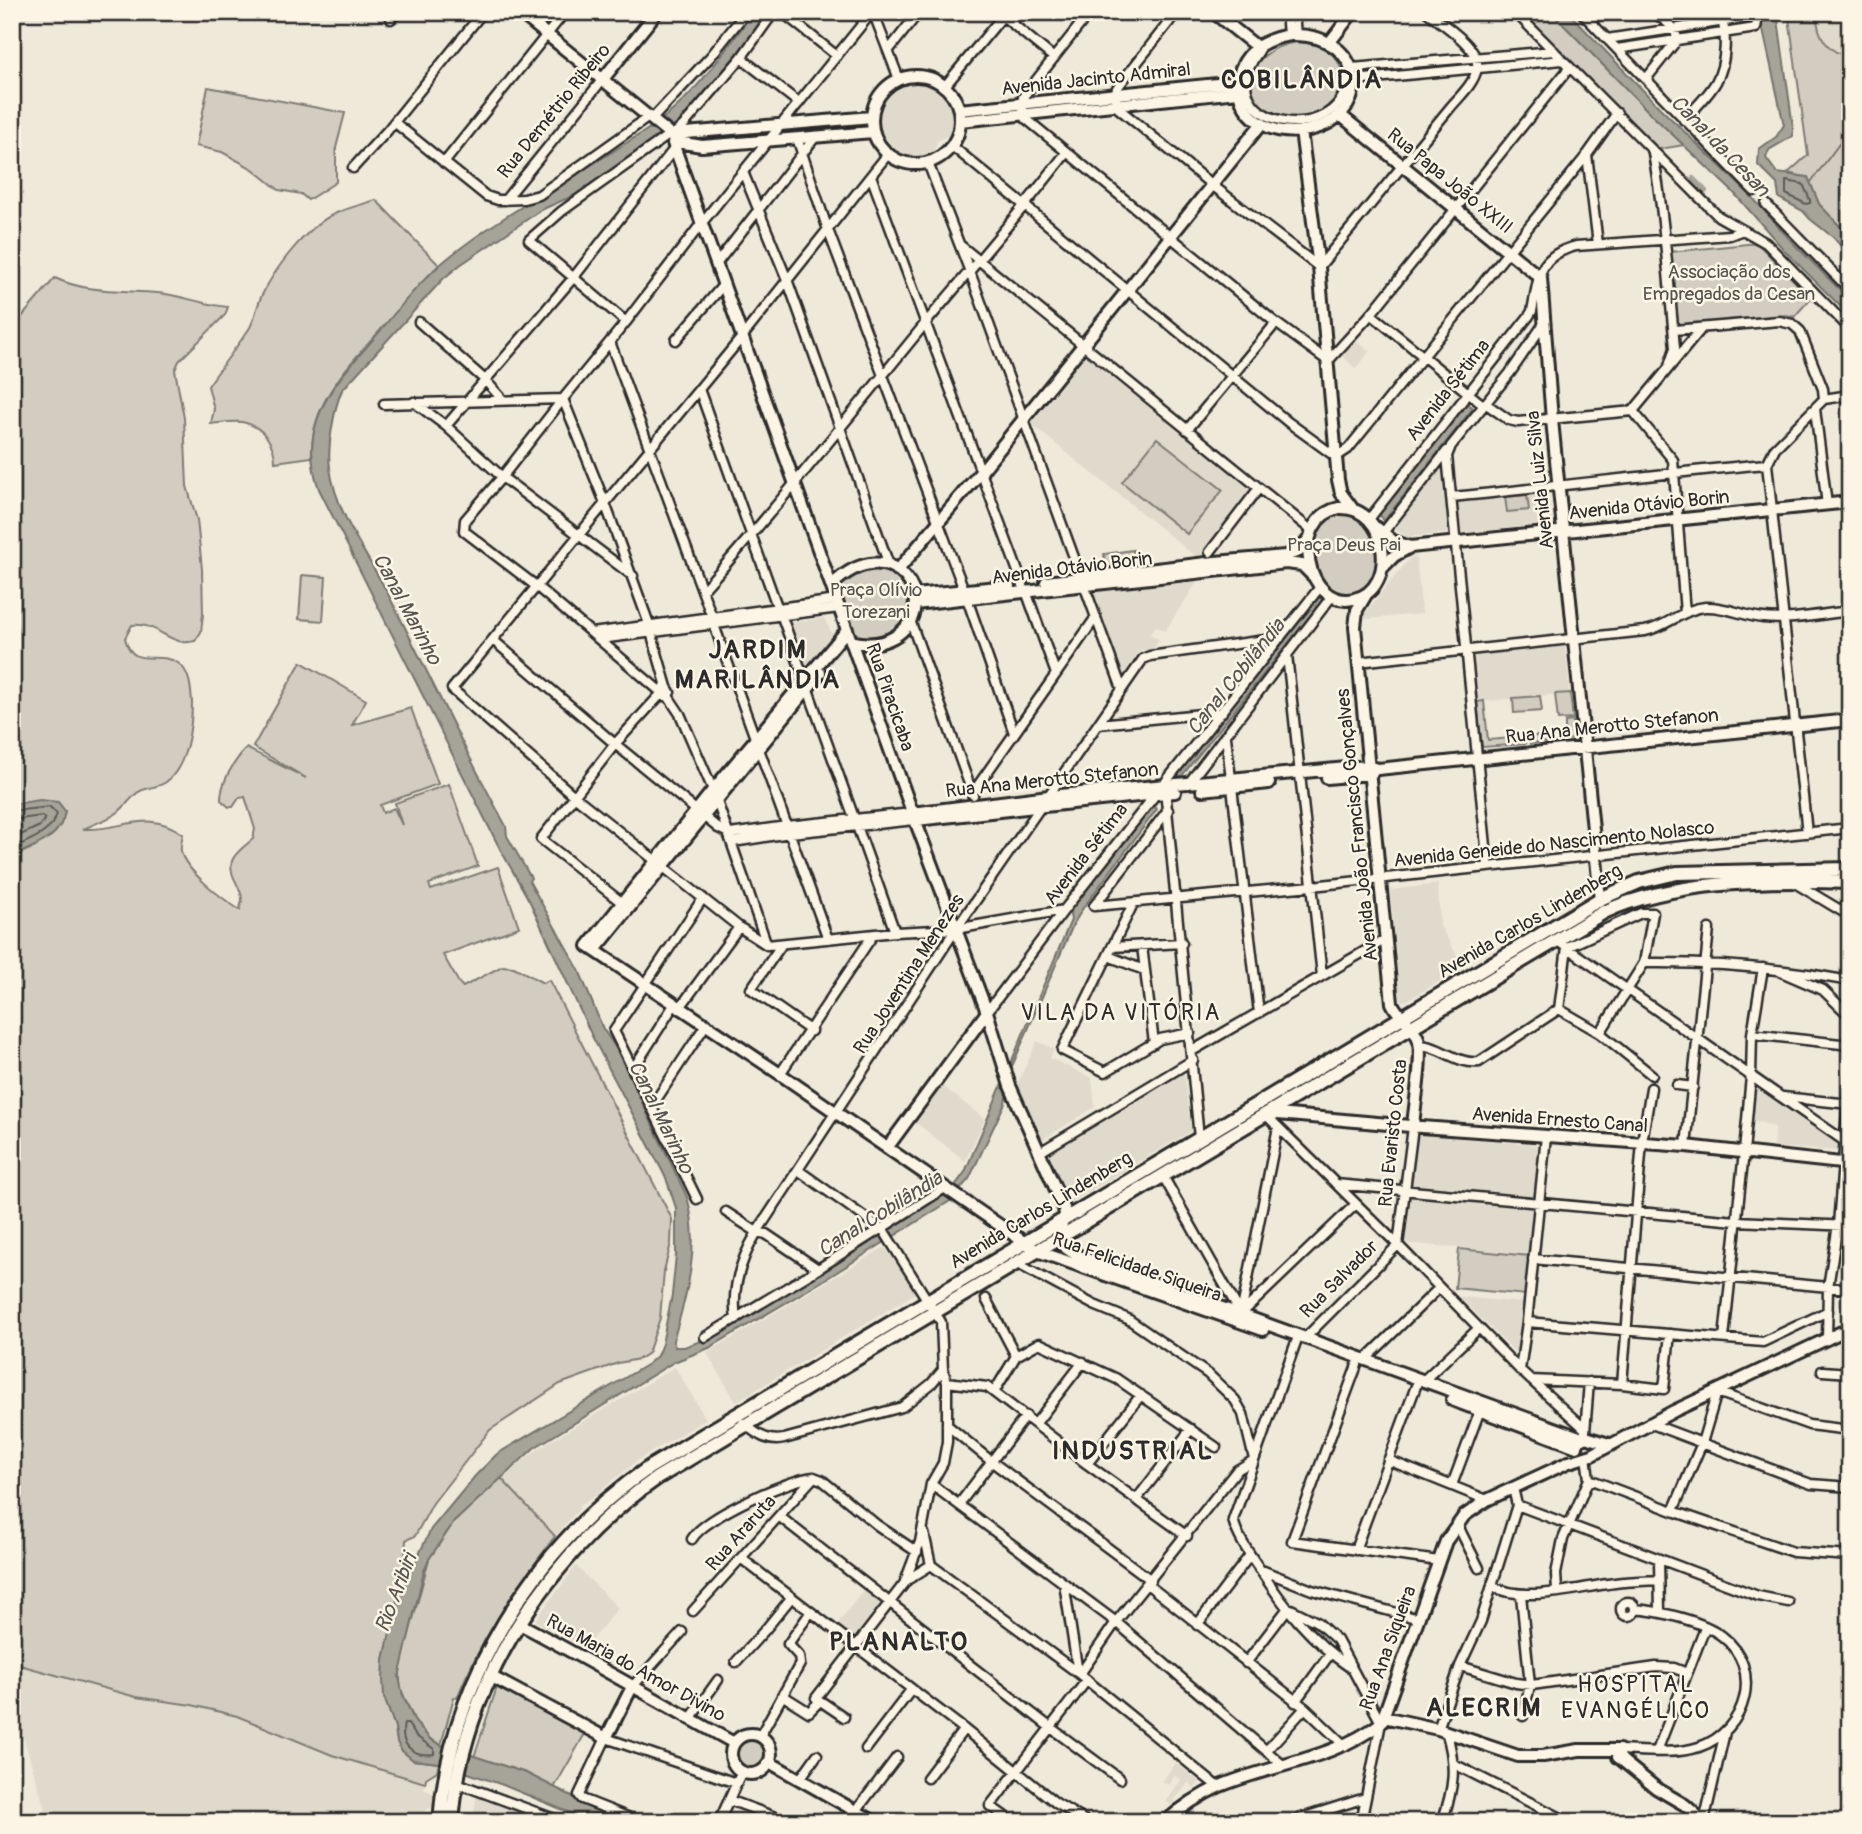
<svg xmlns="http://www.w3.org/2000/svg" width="1862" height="1834" font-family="Pangolin,sans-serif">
  <rect width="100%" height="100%" fill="#efe9da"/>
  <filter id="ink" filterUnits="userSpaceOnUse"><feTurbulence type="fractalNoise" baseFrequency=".0143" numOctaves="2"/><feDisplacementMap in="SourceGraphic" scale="14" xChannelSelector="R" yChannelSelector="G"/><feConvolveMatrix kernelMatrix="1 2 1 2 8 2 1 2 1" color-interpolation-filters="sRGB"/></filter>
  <g filter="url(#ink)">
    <path fill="#e0dacc" d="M1819 12H1850V56L1843 55 1827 46 1817 29 1816 15Z
      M914 82 929 85 940 91 950 104 953 119 950 135 937 141 934 152 920 157 904 156 890 147 884 139 879 123 881 107 886 97 899 87Z
      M1355 340 1370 351 1356 369 1342 356Z
      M1085 356 1253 491 1199 559 1031 424Z
      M1443 468 1449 533 1406 537 1392 527 1436 470Z
      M1549 493 1552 524 1460 533 1458 502Z
      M1416 556 1422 614 1365 619 1364 614 1411 557Z
      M1201 576 1165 631 1156 626 1150 634 1159 640 1152 650 1139 651 1125 672 1121 671 1092 591Z
      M824 618 831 632 846 646 724 794 717 777 807 669 789 623Z
      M1565 646 1570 693 1477 702 1473 658 1476 655Z
      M1438 884 1440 926 1464 967 1406 1001H1402L1400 998 1390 890Z
      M1037 1041 1054 1049 1050 1058 1092 1078 1095 1107 1042 1140 1017 1085Z
      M1184 1071 1191 1131 1069 1203 1045 1154Z
      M941 1085 985 1119 965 1161 915 1122Z
      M1755 1087 1839 1144V1151L1774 1147 1775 1127 1753 1120Z
      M1415 1134 1539 1145 1534 1196 1411 1185Z
      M1410 1197 1532 1208 1528 1254 1405 1243Z
      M885 1247 916 1293 736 1402 707 1353Z
      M1459 1297 1526 1303 1521 1358Z
      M675 1367 706 1419 638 1460 584 1504 582 1503 579 1506 580 1508 555 1536 500 1477 544 1445Z
      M576 1566 618 1608 585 1648 537 1622 536 1619Z
      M865 1588 883 1603 855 1640 836 1626Z
      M12 1663 136 1697 192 1705 237 1716 332 1755 425 1783 424 1789 434 1794 433 1807 425 1810 423 1822H49L12 1699Z
      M1176 1763 1200 1782 1195 1788 1188 1783 1171 1805 1166 1801 1181 1780 1175 1776 1168 1785 1162 1781Z
      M477 1792 557 1822H473Z"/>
    <path fill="#d2cdc0" stroke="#7e7c76" stroke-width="2" d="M1519 12H1551L1652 115 1684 145 1654 150Z
      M1791 12H1819L1817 15C1817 35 1828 54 1850 56V237L1819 204 1808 178 1788 173 1808 155 1789 18Z
      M1298 42C1368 46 1347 125 1287 117 1232 110 1241 49 1298 42Z
      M208 87 345 113 336 148V182L308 200 301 194 279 190 253 169 222 152 196 146Z
      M376 200 439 265C421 282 405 303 389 321 354 360 309 400 312 457L275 462C275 445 264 428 246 423 236 420 222 423 211 424L214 409 208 386C221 367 236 348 249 329 255 320 257 304 263 293 276 268 298 239 321 222 336 210 358 206 376 200Z
      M1757 243 1811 298 1794 317 1787 315 1678 325 1670 252Z
      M55 278C85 293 125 290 158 293 181 295 204 305 228 307L225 315 179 361 175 370 184 418 187 486 197 520 202 569 203 614 201 632 195 641C195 641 184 643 183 642 164 639 153 622 132 625L125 638C133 671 156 649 178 663 190 671 191 689 192 702 192 726 187 767 166 782 158 788 144 787 137 793 130 799 125 807 117 813 108 820 94 823 84 829 121 831 149 808 183 834 182 839 180 847 181 851 184 870 224 900 240 910 240 906 242 903 242 899 242 893 238 887 236 882 224 860 236 853 253 839L255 829 245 797 239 798 233 807H229L221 800C221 781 234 762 246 748L306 778 253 747 301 662 366 700 352 725 411 708 438 784 380 805 383 813 394 808 402 825 395 803 449 784 478 866 429 884 431 890 498 867 519 927 443 955 459 983 463 987 502 966 514 967 543 983 549 980 672 1219 671 1243 664 1271 660 1318 648 1353 639 1359 618 1363 560 1384 490 1430 433 1503 415 1536 406 1540 405 1555 396 1584 398 1599 384 1660V1697L395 1727 397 1742 413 1760 439 1763 437 1771 426 1778 425 1783 332 1755 237 1716 192 1705 136 1697 12 1663V857L37 846 16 804H12V320L20 319Z
      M1157 438 1223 490 1187 534 1122 482Z
      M1527 495 1529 510 1507 512 1505 497Z
      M1340 514C1383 512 1391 588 1351 594 1311 599 1299 524 1340 514Z
      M1133 550 1134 566 1106 570 1104 554Z
      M874 569C940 577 902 660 853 632L837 591C846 577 858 573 874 569Z
      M302 575 326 577 323 621 299 619Z
      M1570 693 1573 719 1558 720 1555 694Z
      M1540 696 1542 711 1514 713 1513 698Z
      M1484 701 1488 740 1525 737V744L1482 747 1477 702Z
      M1573 721V739L1530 744 1529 737 1565 732V722Z
      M1391 1029 1394 1031 1066 1226 1068 1222Z
      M1459 1249 1530 1256 1526 1295 1455 1288Z
      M500 1477 555 1536C518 1587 480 1639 457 1698L454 1697 441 1745 430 1739 415 1722 400 1687V1668L429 1559 454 1522Z
      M498 1684 586 1732 554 1788 526 1773 474 1757Z
      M734 1754a16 16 0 1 1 32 0a16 16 0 1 1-32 0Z"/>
    <path fill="#a6a399" stroke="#75736d" stroke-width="2" d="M754 12H770L686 118 584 191 541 210 460 265 443 279 342 390C334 408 327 448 330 468 336 515 369 556 390 598 429 674 465 752 506 826L507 836 531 878 529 881 579 970 603 1029 616 1048 687 1197C701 1244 687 1295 673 1341L675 1347H684L704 1340 942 1196 954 1187 965 1172 1071 920 1069 910 1151 805 1157 809 1083 908 1073 925 1010 1071 1005 1103 969 1179 950 1201 821 1282 709 1348 674 1362 534 1448 454 1522 429 1559 424 1571 399 1677 403 1696 415 1722 430 1739 441 1745 526 1773 588 1804 635 1822H592L503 1785 439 1763 413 1760 401 1750 397 1742 395 1727 384 1697 383 1679 384 1660 397 1600 431 1529 476 1475 497 1454 648 1364 657 1356 662 1344 672 1295 676 1255V1208L666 1178 592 1036 530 902 498 845 319 489C297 427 330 388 369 344 394 315 418 282 448 258 502 214 567 182 626 143 639 135 653 127 665 117 700 89 727 47 754 12Z
      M1551 12H1568L1660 108 1751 196 1793 243 1850 300V316L1785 251 1734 193 1652 115Z
      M1759 12H1777L1793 127V136L1769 150 1766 158 1777 173 1808 177 1819 204 1850 237V257L1834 238 1810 219 1803 211 1779 198 1777 184 1758 165 1759 149 1776 137 1784 125Z
      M1467 403 1473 408 1384 521 1379 514Z
      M1319 597 1323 600 1181 777 1177 775Z
      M40 800 58 802 65 811C61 840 34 845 12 857V804Z"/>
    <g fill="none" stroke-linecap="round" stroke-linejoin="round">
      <path stroke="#5c5b57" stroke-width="2" d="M1786 181 1803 184 1810 200V203L1806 204 1786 194Z
        M12 811 50 807 57 814C49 836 31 838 12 849
        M12 820 42 816 45 819 40 826 12 839
        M404 1724H408L416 1736 434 1749V1754C413 1757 399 1745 404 1724Z"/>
      <path stroke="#75736d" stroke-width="2" d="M1811 182 1850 129"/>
      <path stroke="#a6a399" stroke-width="6" d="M1693 179 1705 191"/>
      <g stroke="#2b2b2b" stroke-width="13">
        <path id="street" d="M782 12 837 56
          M873 12 899 79
          M998 12 1054 58
          M1090 12 1023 97 1022 104 1025 118 1276 323 1328 361 1371 314 1570 67
          M1177 12 1117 88 1115 95 1118 108 1212 185 1319 267 1449 109C1458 98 1475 83 1477 68 1481 48 1441 23 1427 12
          M1286 12 1288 35
          M1294 12 1296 35
          M1515 12 1718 216 1766 243 1850 329
          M1581 12 1754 191
          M391 19 397 12
          M1607 39 1758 16 1756 28 1617 49
          M889 50 919 12
          M1259 51C1203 125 1346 155 1348 73
          M741 58 799 103
          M1352 68 1554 51
          M1646 79 1677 40 1675 29 1654 12
          M1354 80 1562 60
          M945 86 1006 12
          M653 118 711 56 746 12
          M1684 120C1695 108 1708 96 1716 82 1727 63 1727 32 1720 12
          M394 122 486 196 498 200 524 199 539 195 650 116
          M674 134 683 126 741 58 774 12
          M797 138 828 230 964 590 1014 733
          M952 146 1288 422 1336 457 1348 449 1587 155 1617 113
          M1653 153C1664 214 1668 276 1674 337L1675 348 1669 366
          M1587 155 1598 244
          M444 163 565 12
          M928 163 970 272 1122 689
          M353 168 387 131 483 12
          M743 172 788 282 889 565
          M871 176 1023 585
          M505 200 603 79
          M1766 204 1850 290
          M960 245 1311 530
          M717 263 816 136
          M1371 314 1483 405
          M419 322 485 380 503 400
          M626 322 529 240 562 211 670 134
          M1674 330 1779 321 1792 324 1800 331 1823 389 1824 399 1775 448 1767 464 1807 833
          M676 340 724 284
          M610 342 712 617
          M699 389 778 609
          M1824 399 1850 395
          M414 402 446 426 502 477 633 576
          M1485 403 1509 420 1518 422 1633 411
          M384 404 563 399 605 503 649 624
          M1815 409 1827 505
          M1633 411 1673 460 1685 613
          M1633 411 1701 329
          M446 426 574 277 674 149
          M1187 430 1276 323
          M1451 497C1557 487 1662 473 1767 464
          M1368 517 1370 518 1529 316 1532 311C1539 277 1537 256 1576 246L1730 235 1743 230
          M1382 534 1447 451
          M1210 552 1259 488
          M703 590C780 504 851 414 924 325 972 268 1021 212 1066 153
          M1026 591 1056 674
          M782 617 895 932
          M910 620 973 795
          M714 625 828 939
          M651 632 667 687
          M592 633 837 600
          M600 639 839 608
          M493 640 615 744 718 828 730 834
          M1287 655 1322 976
          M1358 662 1645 631C1667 627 1682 609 1705 607 1726 606 1743 616 1763 618 1791 621 1822 614 1850 611
          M661 692 663 688 667 687 670 692 668 696H662L661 692 536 586 464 531 465 520 502 477 563 399 626 322 701 224 872 12
          M668 696 680 714 713 790 767 945
          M1099 724 1222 712
          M1226 737 1259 1013
          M1188 784 1332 596
          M1165 789 1199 1138
          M972 794 1096 617
          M730 834 787 826 912 813
          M733 842 790 833 915 820
          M1488 866 1447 456 1451 446 1510 373 1543 325
          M1795 883 1850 916
          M1133 904 1062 1050 1105 1072 1160 1039 1190 1033
          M625 905 541 839 615 744 661 694
          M1094 906 1312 886 1850 828
          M1094 906 1168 810
          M1556 940 1850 1145
          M782 944 751 989 811 1031
          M767 945 739 927 573 795 452 689 742 337 888 154
          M767 945 895 932 956 929 1064 910
          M1142 946 1154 1043
          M1112 947 1182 943
          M1108 956 1144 970
          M1644 963C1714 962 1781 968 1850 981
          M1779 971 1823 990 1850 1016
          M679 1009 739 927
          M1559 1009 1567 947 1641 913H1653L1644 963 1600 1033
          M1559 1009 1600 1033 1652 1075
          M987 1012 1064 910 1320 587
          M1752 1034 1850 1045
          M1419 1045C1440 1045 1457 1065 1479 1062L1559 1009
          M1192 1051 1386 939
          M633 1069 674 1005
          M780 1074 873 935
          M1677 1085 1693 1087
          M1783 1097 1850 1104
          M652 1106 705 1026
          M1265 1114 1398 1245 1520 1370 1584 1428
          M1686 1146 1709 929
          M1040 1152 1193 1060
          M798 1170 884 1231 941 1322 943 1370 947 1382V1442L943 1463 931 1484 920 1542 904 1584
          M1163 1176 1241 1314
          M1336 1184 1736 1221 1850 1226
          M697 1199 614 1031 703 898
          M726 1212 757 1232 766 1234 818 1269
          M1533 1259 1850 1289
          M1016 1263 1094 1305 1128 1319 1208 1374 1235 1400 1243 1414 1254 1459
          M986 1299 1016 1356
          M1241 1314 1356 1204
          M736 1319C731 1288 741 1259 757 1232L956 929 1143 659 1150 656 1280 638
          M1240 1319 1278 1127
          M1527 1322 1763 1342 1828 1311
          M705 1337 818 1269 945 1188
          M1305 1338 1398 1245 1413 1127
          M1724 1338 1744 1152 1751 1076 1752 1034 1763 968
          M1827 1340 1828 1287 1838 1225 1850 1074
          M1296 1342 1233 1520C1238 1538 1249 1553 1259 1568 1284 1607 1312 1642 1351 1668
          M1365 1360 1439 1288
          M1357 1365 1292 1541 1439 1561
          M1520 1370 1527 1322 1546 1136
          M1822 1371 1850 1373
          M1531 1380 1622 1384 1664 1389 1670 1334
          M1423 1381 1479 1328
          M947 1382 987 1387 1087 1464 1187 1536
          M1622 1384 1642 1142 1651 1088
          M994 1392 1016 1356 1039 1343 1117 1379 1216 1447
          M743 1423C756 1433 767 1443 784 1439L902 1407 931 1384 943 1370
          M1036 1423 1083 1362
          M1649 1423 1800 1480 1811 1484 1850 1487
          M947 1425 991 1461 1151 1580
          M1585 1432 1589 1382
          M1388 1460 1487 1500
          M1087 1464 1141 1395
          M814 1477 822 1480 877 1525 917 1552
          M1589 1479 1673 1511 1793 1552 1850 1556
          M931 1484 1116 1622 1284 1766
          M1452 1485 1480 1410
          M1136 1500 1191 1429
          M960 1503 1026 1416
          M1517 1505 1723 1583 1758 1596 1788 1602
          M1673 1511 1702 1443 1717 1392 1809 1425 1850 1430
          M780 1517 1051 1728 1120 1779
          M1457 1524 1479 1568
          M924 1533 931 1565
          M692 1539C704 1517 789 1479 814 1477
          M1355 1550 1416 1386
          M742 1559 964 1729 1056 1803 1084 1820
          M1659 1560 1660 1612
          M931 1565 1078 1673 1218 1787
          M1259 1569 1312 1590 1419 1619
          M1064 1583 1078 1673
          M1147 1584 1305 1708 1345 1746
          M1492 1586C1525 1604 1579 1587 1615 1583 1630 1581 1644 1581 1659 1580
          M1557 1591 1556 1574 1563 1539 1589 1479 1586 1456
          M1521 1595 1530 1685 1523 1716
          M1621 1609a7 7 0 1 1 14 0a7 7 0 1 1-14 0Z
          M1291 1609 1317 1622 1337 1640 1381 1723 1361 1822
          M693 1611 814 1477
          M1197 1625 1250 1555
          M736 1662 765 1630 791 1598
          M1246 1663 1288 1608
          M1460 1666 1516 1683 1532 1685 1656 1667 1674 1668 1687 1673
          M1080 1674 1116 1622 1237 1470 1254 1460
          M632 1687 682 1632
          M782 1695 809 1712 820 1701
          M1295 1702 1330 1654
          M844 1717 816 1698 907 1580 931 1565
          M690 1719 718 1680
          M1438 1729 1460 1666 1481 1621 1517 1505 1513 1488
          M760 1736 800 1664 799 1656 788 1644 810 1613
          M866 1749 911 1690
          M1267 1750 1305 1708
          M1619 1750C1644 1751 1675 1755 1699 1747 1747 1731 1764 1668 1722 1636 1703 1621 1659 1611 1635 1609
          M1657 1751 1705 1628
          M1454 1764 1569 1822
          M927 1778 964 1729
          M800 1779 817 1755
          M457 1783 563 1822
          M729 1800 789 1822
          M856 1811 897 1757
          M640 1822 582 1799 579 1795 606 1738 736 1783
          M719 1822 742 1771
          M933 1822V1821
          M1013 1822 990 1806 1087 1680
          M1289 1822 1365 1798
          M1442 1822C1454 1788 1457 1766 1446 1731
          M1704 1822 1725 1732"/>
      </g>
      <g stroke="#2b2b2b" stroke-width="16">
        <path id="secondary" d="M519 12 671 135
          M1213 12 1257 47
          M1291 35C1367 32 1377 121 1303 131 1227 140 1212 45 1291 35Z
          M1330 42 1353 12
          M872 120a44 44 0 1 1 88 0a44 44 0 1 1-88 0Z
          M603 79 657 12
          M959 110 1237 82
          M1339 114 1541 278 1552 420 1600 899
          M960 121 1238 92
          M1301 131 1319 267 1338 480 1341 493 1352 508
          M674 134 872 117
          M677 142 702 146 873 132
          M673 143 915 820 987 1012 1010 1086 1064 1208 1065 1215 1057 1238C1065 1249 1072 1253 1084 1258L1582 1438
          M1339 508C1389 505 1399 590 1354 599 1306 610 1288 519 1339 508Z
          M1377 528 1393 541 1410 547
          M1382 568 1394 556 1410 547 1850 502
          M898 570 980 473 1262 123
          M1046 582 1215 562 1285 556 1299 551 1308 540
          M832 585C894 525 945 606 894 637 880 645 866 645 851 641
          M914 595 1009 586
          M1366 595 1357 610 1355 627 1392 1003C1398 1017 1413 1024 1418 1038 1424 1055 1414 1107 1413 1127
          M915 604 1286 563 1302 565 1313 576
          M847 630 713 790 588 946 780 1074 1037 1251 1263 1330
          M1327 778 1370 774 1373 772
          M1202 790 1269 783
          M912 813 1049 796 1368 766 1378 769 1850 720
          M916 820 1175 792
          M595 950 820 673
          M1267 1113 1421 1127 1686 1146 1850 1164
          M887 1148 987 1012
          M1452 1400 1577 1447
          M1579 1441 1586 1437 1609 1444
          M520 1624C592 1662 663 1704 734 1743
          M492 1677 606 1738 632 1687
          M1384 1717 1438 1729 1518 1756H1543L1579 1750H1619V1757L1623 1761
          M731 1754a20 20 0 1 1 40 0a20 20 0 1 1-40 0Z
          M1618 1757 1656 1788 1685 1805 1704 1822
          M769 1762 875 1822
          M1165 1822C1181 1808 1200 1795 1220 1786 1273 1764 1334 1759 1381 1723L1446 1541 1464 1516 1487 1500 1569 1462 1592 1455 1674 1411 1850 1328"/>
      </g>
      <g stroke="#2b2b2b" stroke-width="18">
        <path id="primary" d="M440 1822C449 1682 534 1546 650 1467L1600 899 1639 882 1677 873 1850 869
          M452 1822C454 1799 457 1775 463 1753 490 1645 566 1541 657 1478L1604 912C1673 880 1774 879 1850 882"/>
      </g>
      <use href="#street" stroke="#fcf5e5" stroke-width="8"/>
      <use href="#secondary" stroke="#fcf5e5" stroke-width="10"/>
      <use href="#primary" stroke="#fcf5e5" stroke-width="12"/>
    </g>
  </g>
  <g text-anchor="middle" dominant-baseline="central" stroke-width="5" stroke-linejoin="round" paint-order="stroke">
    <g font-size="19" fill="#2b2b2b" stroke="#fcf5e5">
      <text transform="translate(1096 79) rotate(-6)">Avenida Jacinto Admiral</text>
      <text transform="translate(554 111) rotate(-51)">Rua Demétrio Ribeiro</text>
      <text transform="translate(1450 181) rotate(39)">Rua Papa João XXIII</text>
      <text transform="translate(1448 390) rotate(-52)">Avenida Sétima</text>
      <text transform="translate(1540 480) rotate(-96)">Avenida Luiz Silva</text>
      <text transform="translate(1649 505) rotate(-6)">Avenida Otávio Borin</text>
      <text transform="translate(1072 568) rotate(-7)">Avenida Otávio Borin</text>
      <text transform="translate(890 697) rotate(71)">Rua Piracicaba</text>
      <text transform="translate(1612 726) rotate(-6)">Rua Ana Merotto Stefanon</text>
      <text transform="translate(1052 780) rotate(-6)">Rua Ana Merotto Stefanon</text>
      <text transform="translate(1357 825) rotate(-96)">Avenida João Francisco Gonçalves</text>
      <text transform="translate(1554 844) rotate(-6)">Avenida Geneide do Nascimento Nolasco</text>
      <text transform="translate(1086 854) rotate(-52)">Avenida Sétima</text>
      <text transform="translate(1530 921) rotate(-30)">Avenida Carlos Lindenberg</text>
      <text transform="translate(909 974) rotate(-57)">Rua Joventina Menezes</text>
      <text transform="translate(1560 1120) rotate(4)">Avenida Ernesto Canal</text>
      <text transform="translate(1393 1133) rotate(-84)">Rua Evaristo Costa</text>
      <text transform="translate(1041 1210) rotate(-31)">Avenida Carlos Lindenberg</text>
      <text transform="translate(1137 1267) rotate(19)">Rua Felicidade Siqueira</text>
      <text transform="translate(1339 1279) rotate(-45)">Rua Salvador</text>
      <text transform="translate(741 1533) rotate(-48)">Rua Araruta</text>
      <text transform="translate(1388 1648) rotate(-70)">Rua Ana Siqueira</text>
      <text transform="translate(636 1668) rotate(29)">Rua Maria do Amor Divino</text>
    </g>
    <g font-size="19" fill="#555450" stroke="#fcf5e5">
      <text x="1729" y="272">Associação dos<tspan x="1729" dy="22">Empregados da Cesan</tspan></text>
      <text x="1344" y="545">Praça Deus Pai</text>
      <text x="876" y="590">Praça Olívio<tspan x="876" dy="22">Torezani</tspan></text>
    </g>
    <g font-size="21" font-style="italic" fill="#565552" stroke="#fcf5e5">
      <text transform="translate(1720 146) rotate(46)">Canal da Cesan</text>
      <text transform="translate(407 609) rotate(62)">Canal Marinho</text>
      <text transform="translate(1236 677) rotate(-51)">Canal Cobilândia</text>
      <text transform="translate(661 1117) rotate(64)">Canal Marinho</text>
      <text transform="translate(880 1214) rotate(-32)">Canal Cobilândia</text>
      <text transform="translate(396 1593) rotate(-69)">Rio Aribiri</text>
    </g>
    <g font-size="23" letter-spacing="2" fill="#2b2b2b" stroke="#fcf5e5">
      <text x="1121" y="1012">VILA DA VITÓRIA</text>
      <text x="1636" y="1684">HOSPITAL<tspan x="1636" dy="26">EVANGÉLICO</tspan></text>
    </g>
    <g font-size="26" font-weight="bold" letter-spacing="2" fill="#2b2b2b" stroke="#fcf5e5">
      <text x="1302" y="80">COBILÂNDIA</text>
      <text x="758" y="650">JARDIM<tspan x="758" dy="30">MARILÂNDIA</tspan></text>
      <text x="1133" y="1451">INDUSTRIAL</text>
      <text x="899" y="1642">PLANALTO</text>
      <text x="1484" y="1708">ALECRIM</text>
    </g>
  </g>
  <rect width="1862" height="1834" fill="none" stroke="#fcf5e5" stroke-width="42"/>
  <rect x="21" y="21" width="1820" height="1792" fill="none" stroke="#2b2b2b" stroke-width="2.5" filter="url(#ink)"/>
</svg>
